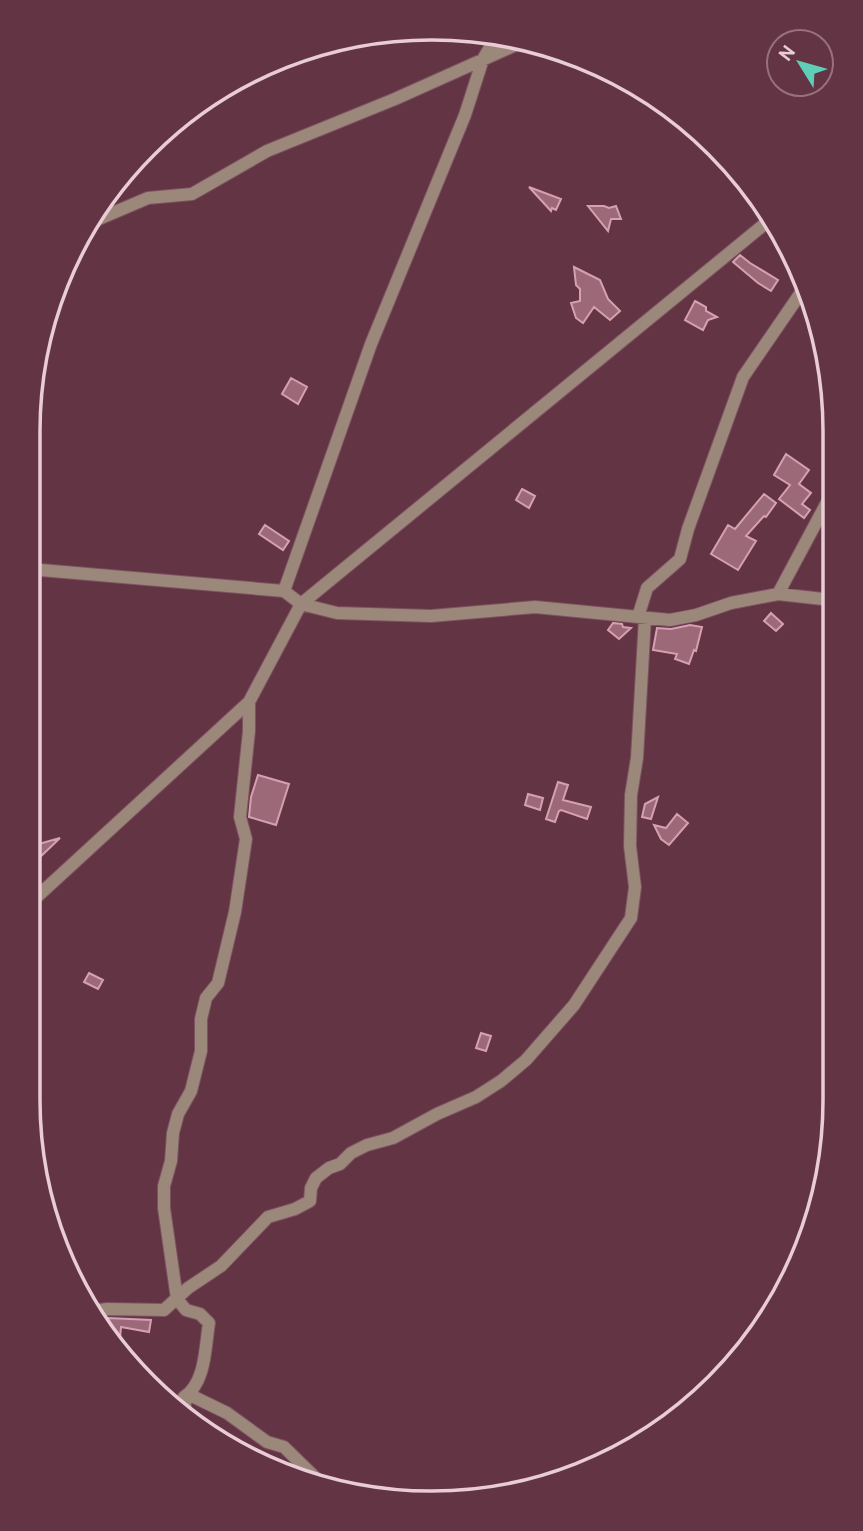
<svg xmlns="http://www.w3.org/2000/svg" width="863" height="1531" font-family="Overpass,sans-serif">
  <rect width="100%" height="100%" fill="#623444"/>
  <path fill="#9c6979" stroke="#d7a0b2" stroke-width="2" d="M529 187 561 199 556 210 552 208 551 211Z
    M588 206H604L609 208 616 206 621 219H611L608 231Z
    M740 255 750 263 778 280 771 291 758 283 733 262Z
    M574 267 600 280 608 299 620 311 610 320 594 307 583 323 576 318 571 303 580 301V289L576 285Z
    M695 301 706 307V311L717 317 708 320 703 330 685 320Z
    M291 378 307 387 298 404 282 394Z
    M786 454 809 470 799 484 811 493 802 504 810 510 804 518 779 499 790 485 774 475Z
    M522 489 535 496 529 508 516 500Z
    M764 494 776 503 766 517 764 516 746 536 756 541 738 570 711 554 728 525 735 529Z
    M265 525 289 541 283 550 259 534Z
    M771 613 783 624 776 631 764 621Z
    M613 623 622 624 623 627 631 628 619 639 608 630Z
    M690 625 702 627 696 651 694 650 689 664 675 659 677 654 653 650 657 628 671 629Z
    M258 775 289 784 276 825 249 817 251 797Z
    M558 782 568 785 563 800 591 807 587 819 561 810 559 811 555 822 546 819Z
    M528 794 543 798 540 810 525 805Z
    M658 797 651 819 642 817 645 804Z
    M677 814 688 823 669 845 661 839 654 825 666 828Z
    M60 838 37 860 28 850V847Z
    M89 973 103 980 98 989 84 982Z
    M481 1033 491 1036 486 1051 476 1048Z
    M108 1318 151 1320 149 1332 121 1327 120 1339 107 1338 101 1325V1319Z"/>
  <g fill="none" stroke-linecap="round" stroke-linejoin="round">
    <g stroke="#7d5261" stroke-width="14">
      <path id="minor" d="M87 224 148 198 192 194 267 151 395 99 520 43
        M29 569 284 591 301 604 337 613 431 616 535 607 670 620 696 615 731 603 778 594 832 600
        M284 591 371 344 465 115 483 59 497 36
        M778 594 832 493
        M638 617 647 588 680 559 688 529 743 377 800 294 804 283
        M28 905 249 702 301 604 772 218
        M93 1311 107 1309 164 1310 188 1288 221 1266 268 1217 295 1209 310 1201 311 1188 316 1178 329 1168 340 1164 351 1153 367 1145 393 1138 437 1114 476 1097 501 1081 526 1060 574 1005 631 918 635 887 630 846 631 795 637 758 645 618
        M188 1394 227 1413 267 1442 284 1447 327 1489
        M186 1415 184 1397C206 1383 205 1347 209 1323L200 1314 186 1310 177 1299 164 1208V1186L171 1161 173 1133 178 1114 191 1091 201 1051V1019L206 998 218 983 235 912 246 839 240 817 249 731V702"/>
    </g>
    <use href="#minor" stroke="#9b887a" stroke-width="12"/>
  </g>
  <path d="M0 0H863V1531H0ZM431 40H432A391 391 0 0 1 823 431V1100A391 391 0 0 1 432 1491H431A391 391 0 0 1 40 1100V431A391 391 0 0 1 431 40Z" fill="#623444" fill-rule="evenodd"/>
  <path fill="none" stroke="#e9ccd5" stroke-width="3.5" d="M431 40H432A391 391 0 0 1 823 431V1100A391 391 0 0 1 432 1491H431A391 391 0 0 1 40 1100V431A391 391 0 0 1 431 40Z"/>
  <g transform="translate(800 63) rotate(307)"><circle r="33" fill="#623444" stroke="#98717e" stroke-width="2"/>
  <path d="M0-5L12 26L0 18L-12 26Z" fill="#5eceb7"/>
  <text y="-10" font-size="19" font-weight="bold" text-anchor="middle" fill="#e9ccd5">N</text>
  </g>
</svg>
